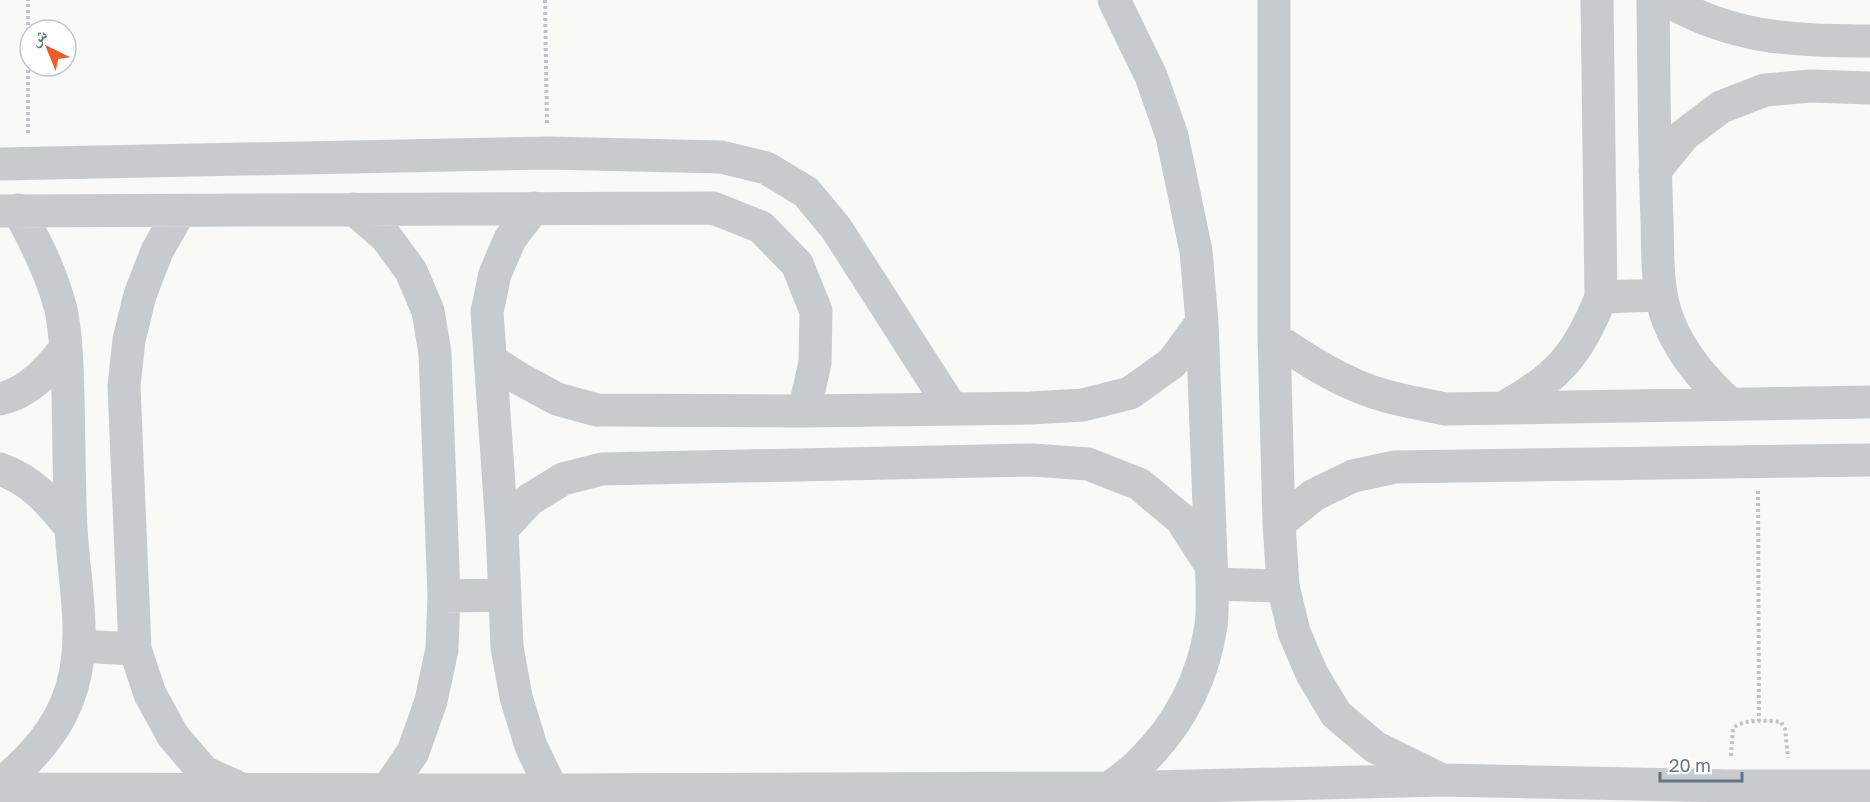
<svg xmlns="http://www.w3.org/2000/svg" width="1870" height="802" font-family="'Golos Text','Noto Naskh Arabic',sans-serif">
  <rect width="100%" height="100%" fill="#f9f9f7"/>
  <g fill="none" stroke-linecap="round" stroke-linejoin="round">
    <path stroke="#c0c3c5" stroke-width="4" stroke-dasharray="3 3" stroke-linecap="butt" d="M545 0 547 125
      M28 133V0
      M1758 491 1759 721
      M1731 756 1733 728C1745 719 1766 720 1781 722L1785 729 1788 758"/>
    <path stroke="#c7cbce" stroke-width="33" d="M1274 0V338L1279 523 1283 586 1294 632 1312 674 1336 714 1375 747 1438 778
      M1653 0C1654 73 1654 147 1657 220 1658 253 1656 289 1668 320 1681 354 1704 380 1730 404
      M1666 0C1736 40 1792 40 1870 41
      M0 164 548 153 721 157 766 168 806 192 836 228 952 409
      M1655 171 1684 135 1721 107 1765 90 1811 86 1870 88
      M534 208 510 239 495 274 487 312 502 529 507 647 516 697 531 746 552 790
      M354 209 386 237 411 271 428 311 435 353 444 596 442 649 431 701 413 752 387 790
      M0 211 713 208 761 227 797 264 816 311 815 363 804 411
      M180 211 157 251 140 295 129 340 124 386 135 649 150 694 173 736 204 772 237 787
      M1601 297 1660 295
      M1274 338C1300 355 1326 373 1355 385 1384 398 1416 403 1446 409L1870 402
      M490 360 520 379 557 399 597 410 804 411 1031 408 1083 405 1130 393 1172 363 1202 322
      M0 399C30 392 47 371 66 348
      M1504 407C1557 379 1579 353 1601 297L1597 0
      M0 469C32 480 51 503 71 528
      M1279 523 1314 495 1353 476 1395 467 1870 460
      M502 529 529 500 563 479 602 469 1033 460 1088 464 1139 484 1181 519 1210 564
      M1212 584 1283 586
      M444 596 505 595
      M80 646 135 649
      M0 785C32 758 60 729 72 687 87 636 74 581 71 529 69 485 69 441 68 396 67 368 67 338 61 310 52 274 36 242 18 210
      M1109 788C1120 780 1132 772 1141 762 1179 725 1203 678 1211 626 1213 612 1212 598 1212 584L1202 322 1196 251 1172 136 1151 76 1114 0
      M0 789 552 790 1109 788 1442 780 1731 786H1870"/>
  </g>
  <g transform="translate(48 48) rotate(317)"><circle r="28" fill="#ffffff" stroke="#c1c7cd" stroke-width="1.5"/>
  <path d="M0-4.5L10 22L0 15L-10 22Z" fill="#eb5c26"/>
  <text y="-9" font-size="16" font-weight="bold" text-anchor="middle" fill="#637483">ش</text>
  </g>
  <path d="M1660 772v9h82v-9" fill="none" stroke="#637483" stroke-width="3"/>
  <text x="1669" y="772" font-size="18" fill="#637483" stroke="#ffffff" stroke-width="4.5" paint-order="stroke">20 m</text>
</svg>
